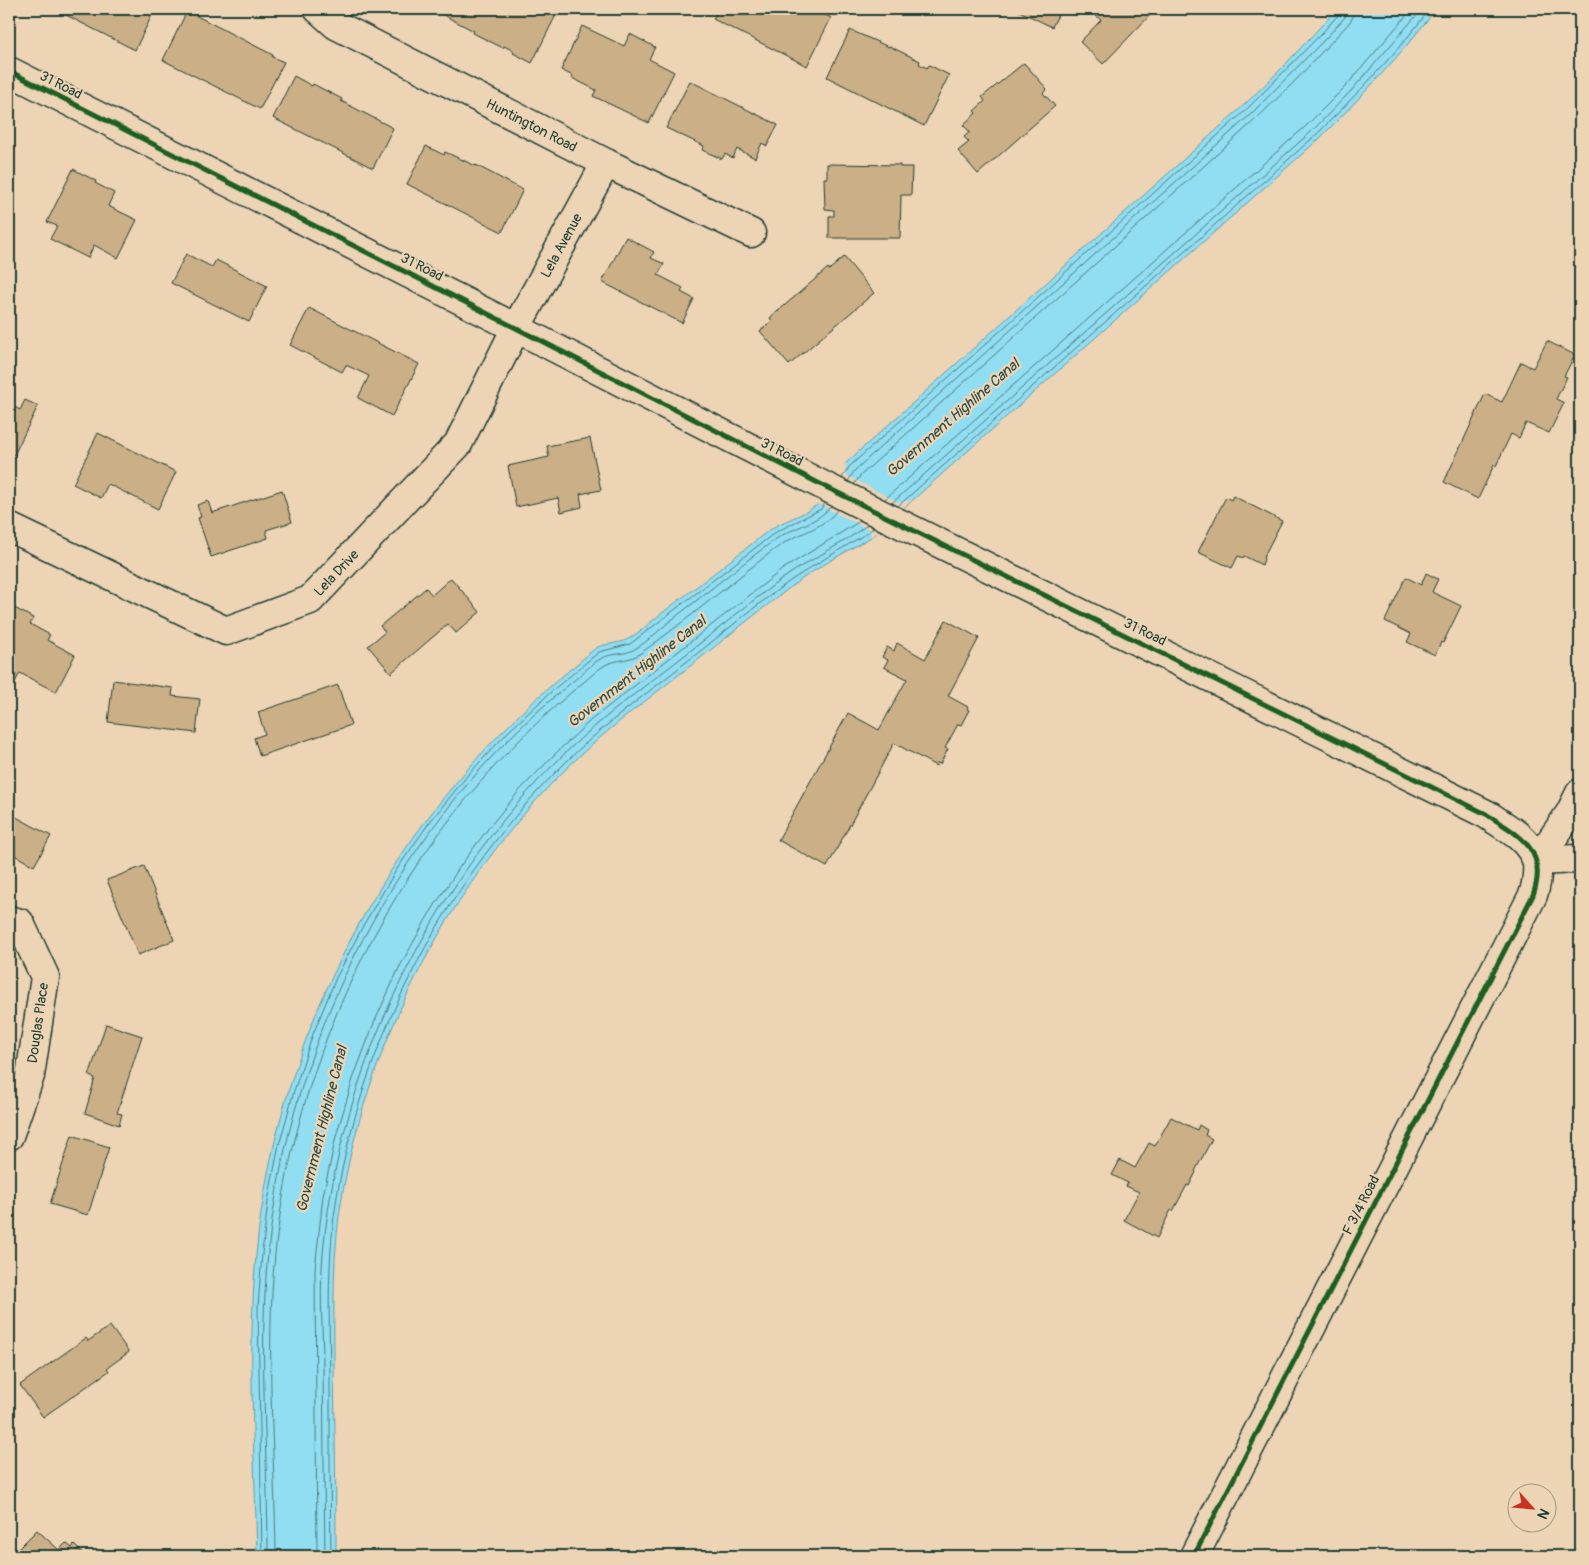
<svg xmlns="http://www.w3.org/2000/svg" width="1589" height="1565" font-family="Pangolin,sans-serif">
  <rect width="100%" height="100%" fill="#edd4b5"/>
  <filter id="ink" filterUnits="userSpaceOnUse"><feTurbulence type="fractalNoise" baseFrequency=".02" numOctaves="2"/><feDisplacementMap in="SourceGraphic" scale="10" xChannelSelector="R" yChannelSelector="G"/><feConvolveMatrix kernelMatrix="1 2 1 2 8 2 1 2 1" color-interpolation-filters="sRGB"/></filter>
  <g filter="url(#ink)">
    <path fill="#91ddf1" stroke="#639da5" d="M1337 9H1436C1401 55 1360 98 1319 139L871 537C844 553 816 568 792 586 759 611 727 637 694 663 652 696 608 728 570 765 454 878 369 1038 342 1197 332 1252 334 1308 334 1364 335 1428 336 1492 336 1556H257C255 1456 247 1355 256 1255 278 1024 397 809 577 664 584 658 591 651 598 647 608 643 621 644 630 638 641 631 652 621 662 613 687 594 712 575 736 556 749 547 760 536 774 527 787 519 810 513 820 502 830 490 838 475 846 463L1242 107 1281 69Z"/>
    <path fill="#edd4b5" d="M846 463V475L900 503 913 499 871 537 870 530 818 504 812 505 817 502 831 482Z"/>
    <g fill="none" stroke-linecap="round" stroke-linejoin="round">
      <path stroke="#4d7d80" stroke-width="1" d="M842 478 850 466 1246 110 1322 33 1339 14 1341 9
        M848 481 855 470 1250 115 1327 37 1345 17 1347 9
        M854 484 861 475 1255 120 1294 82 1349 23 1353 17 1354 9
        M885 499 1306 126 1346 86 1412 9
        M892 503 1312 131 1351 91 1422 9
        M898 506 1316 135C1356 95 1396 54 1430 9
        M262 1556 258 1307 262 1254 268 1201 278 1149 294 1091 313 1034 336 978 364 924 395 872 429 823 468 775 509 731 553 690 599 652 630 644 776 532 821 509 825 503
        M268 1556C268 1456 258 1354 268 1253 290 1034 400 821 572 682 581 675 592 663 602 658 612 653 624 655 633 650 648 642 661 628 674 618 708 592 741 564 776 539 793 527 819 523 831 506
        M276 1556C275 1456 265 1354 275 1254 298 1031 411 822 585 681 591 676 598 669 605 665 617 659 630 661 641 653 676 628 709 601 743 574 756 564 770 552 784 543 802 532 826 527 838 509
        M317 1556 315 1269 323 1196 336 1136 353 1079 374 1023 399 968 428 916 461 865 490 826 520 790 555 754 591 720 783 569 860 521
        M325 1556C324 1493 324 1431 323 1368 323 1335 320 1301 322 1267 335 1066 442 857 595 726 629 697 665 671 699 644 729 621 757 596 788 575 814 557 844 544 868 524
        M331 1556C330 1496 330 1436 330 1376 329 1316 327 1255 337 1196 365 1034 448 877 566 762 604 724 648 693 690 659 724 633 758 603 793 579 817 563 843 548 867 533L874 527"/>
    </g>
    <path fill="#cbaf86" stroke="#1f3d34" d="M54 9H155L135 50Z
      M440 9H548L557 13 532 63 513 53 514 51 504 46 503 48 473 33 474 31 449 18 438 12Z
      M718 9H817V10L831 18 807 66 713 19Z
      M1015 9H1061L1052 27Z
      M1099 9H1156L1103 64 1080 42 1101 20 1094 14Z
      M187 11 273 55 272 57 284 62 260 109 163 60Z
      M582 26 624 46 630 34 655 47 649 59 674 72 649 123 593 96 596 90 572 78 573 76 561 70Z
      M850 30 889 47V46L920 61 919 64 927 68 929 65 949 75 924 126 827 77Z
      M1024 63 1047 89 1043 93 1055 106 978 174 958 151 969 142 964 137 970 132 963 125 976 113 974 111 985 101 982 97Z
      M294 76 312 86 313 84 342 99 341 101 393 128 373 168 273 118Z
      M690 81 778 125 767 146 762 143 755 158 737 149 733 158 725 154 722 159 702 150 704 146 666 128Z
      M426 146 444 155 445 152 476 166V165L523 190 502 232 407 184Z
      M827 164 900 165V167H912L911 195H901L900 238H829V216H834V210L825 209 824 178H827Z
      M73 169 96 181 95 183 114 193 108 206 137 220 118 258 94 245 88 258 50 239 57 226 47 222Z
      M626 237 654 252 651 258 664 264 658 275 683 288 681 292 694 299 682 323 602 282Z
      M186 254 212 267 216 260 267 286 249 322 171 283Z
      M844 257 874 293 789 365 760 331 772 321 770 318 828 268 829 270Z
      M309 308 419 364 392 416 358 398 369 376 346 365 342 372 290 345Z
      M1547 341 1575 355 1564 376 1567 377 1556 399 1564 403 1549 433 1526 423 1519 438 1511 434 1496 466 1494 465 1478 499 1444 482 1485 394 1502 402 1521 362 1533 368Z
      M25 400 38 406 14 455 9 453V404L20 410Z
      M98 433 176 472 158 509 108 484 101 498 73 484Z
      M590 438 601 490 580 494 582 507 561 512 558 498 516 507 508 466 549 457 547 446Z
      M282 490 292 522 266 530 268 538 211 557 198 518 201 517 197 505 208 501 212 513Z
      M1233 496 1282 521 1263 558 1264 559 1262 565 1244 556 1243 558 1238 556 1232 568 1198 552 1226 497 1231 500Z
      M1426 573 1438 579 1432 592 1461 606 1443 643 1441 642 1435 655 1407 642 1411 634 1385 621 1406 577 1421 585Z
      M451 578 480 612 456 633 448 624 391 673 368 646 385 632 380 626 426 588 432 595Z
      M9 605 33 618 30 624 50 635 47 640 75 655 56 692 20 673 10 691 9 690Z
      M946 620 979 638 948 696 968 707 967 709 969 710 961 725 958 724 945 748 948 749 940 764 937 763 936 766 894 743 827 867 778 840 848 713 879 730 907 679 884 667 888 660 882 657 887 647 894 651 897 643 925 659Z
      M113 680 173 688 172 696 200 699 196 733 108 722Z
      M338 685 351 725 260 756 254 738 265 734 258 712Z
      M9 813 51 836 34 866 9 852Z
      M144 866 174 940 138 955 107 880Z
      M106 1024 142 1036 117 1113 122 1114 119 1125 85 1113 95 1078 89 1076Z
      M1171 1117 1197 1130 1199 1125 1207 1130 1205 1135 1212 1139 1195 1171 1196 1172 1189 1186 1187 1185 1173 1211 1171 1210 1157 1238 1124 1220 1139 1192 1126 1186 1128 1183 1112 1175 1120 1160 1135 1168 1149 1143 1155 1146Z
      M72 1135 109 1147 88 1215 50 1204Z
      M110 1326 129 1352 107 1368 109 1371 43 1417 20 1385 86 1338 88 1341Z
      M37 1530 59 1550 66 1543 72 1548 74 1545 86 1556H11Z"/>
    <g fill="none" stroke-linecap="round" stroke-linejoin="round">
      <g stroke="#1f3d34" stroke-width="31">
        <g id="minor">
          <path id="s1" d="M318 9 336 25 606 163 751 233"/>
          <path id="s2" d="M9 527 226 631 310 600 458 444 516 328 606 163"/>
          <path d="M1537 861 1577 859 1580 860"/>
          <path d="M9 920 20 923 45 977 30 1076 9 1136"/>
          <path d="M1194 1556 1533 895C1537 883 1538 874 1537 861L1570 813 1580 793"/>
        </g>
      </g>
      <g stroke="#1f3d34" stroke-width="31">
        <path id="tertiary" d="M9 71 516 328 826 487 1486 814C1507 828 1527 837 1537 861"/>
      </g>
      <use href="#minor" stroke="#edd4b5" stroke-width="28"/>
      <use href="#tertiary" stroke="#edd4b5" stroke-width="28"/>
      <g stroke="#edd4b5" stroke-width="8">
        <path id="cycleway" d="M9 71 516 328 826 487 1486 814C1519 835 1549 850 1533 895L1194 1556"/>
      </g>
      <use href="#cycleway" stroke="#1b5e20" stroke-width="5"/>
    </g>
  </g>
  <g text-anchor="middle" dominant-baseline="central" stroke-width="4.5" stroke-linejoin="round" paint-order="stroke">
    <g font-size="14" fill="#1f3d34" stroke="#edd4b5">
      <text transform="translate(61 85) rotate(27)">31 Road</text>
      <text stroke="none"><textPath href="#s1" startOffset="244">Huntington Road</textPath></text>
      <text stroke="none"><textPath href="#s2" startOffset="769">Lela Avenue</textPath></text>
      <text transform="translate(422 267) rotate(27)">31 Road</text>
      <text transform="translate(782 452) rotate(27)">31 Road</text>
      <text stroke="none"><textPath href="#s2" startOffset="368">Lela Drive</textPath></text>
      <text transform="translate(1145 632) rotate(26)">31 Road</text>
      <text transform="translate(38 1023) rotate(-82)">Douglas Place</text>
      <text transform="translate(1361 1205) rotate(-63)">F 3/4 Road</text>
    </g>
    <g font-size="15" font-style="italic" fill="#2a4d47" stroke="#edd4b5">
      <text transform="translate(953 418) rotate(-41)">Government Highline Canal</text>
      <text transform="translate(637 672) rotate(-38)">Government Highline Canal</text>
      <text transform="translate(322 1129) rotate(-76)">Government Highline Canal</text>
    </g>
  </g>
  <rect width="1589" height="1565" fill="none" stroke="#edd4b5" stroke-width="30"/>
  <rect x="15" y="15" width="1559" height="1535" fill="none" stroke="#1f3d34" stroke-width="2" filter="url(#ink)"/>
  <g transform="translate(1532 1508) rotate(117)"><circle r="24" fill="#edd4b5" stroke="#9b9881"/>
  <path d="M0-4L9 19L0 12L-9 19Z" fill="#c8321e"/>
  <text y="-8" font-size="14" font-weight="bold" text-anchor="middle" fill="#1f3d34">N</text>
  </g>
</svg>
